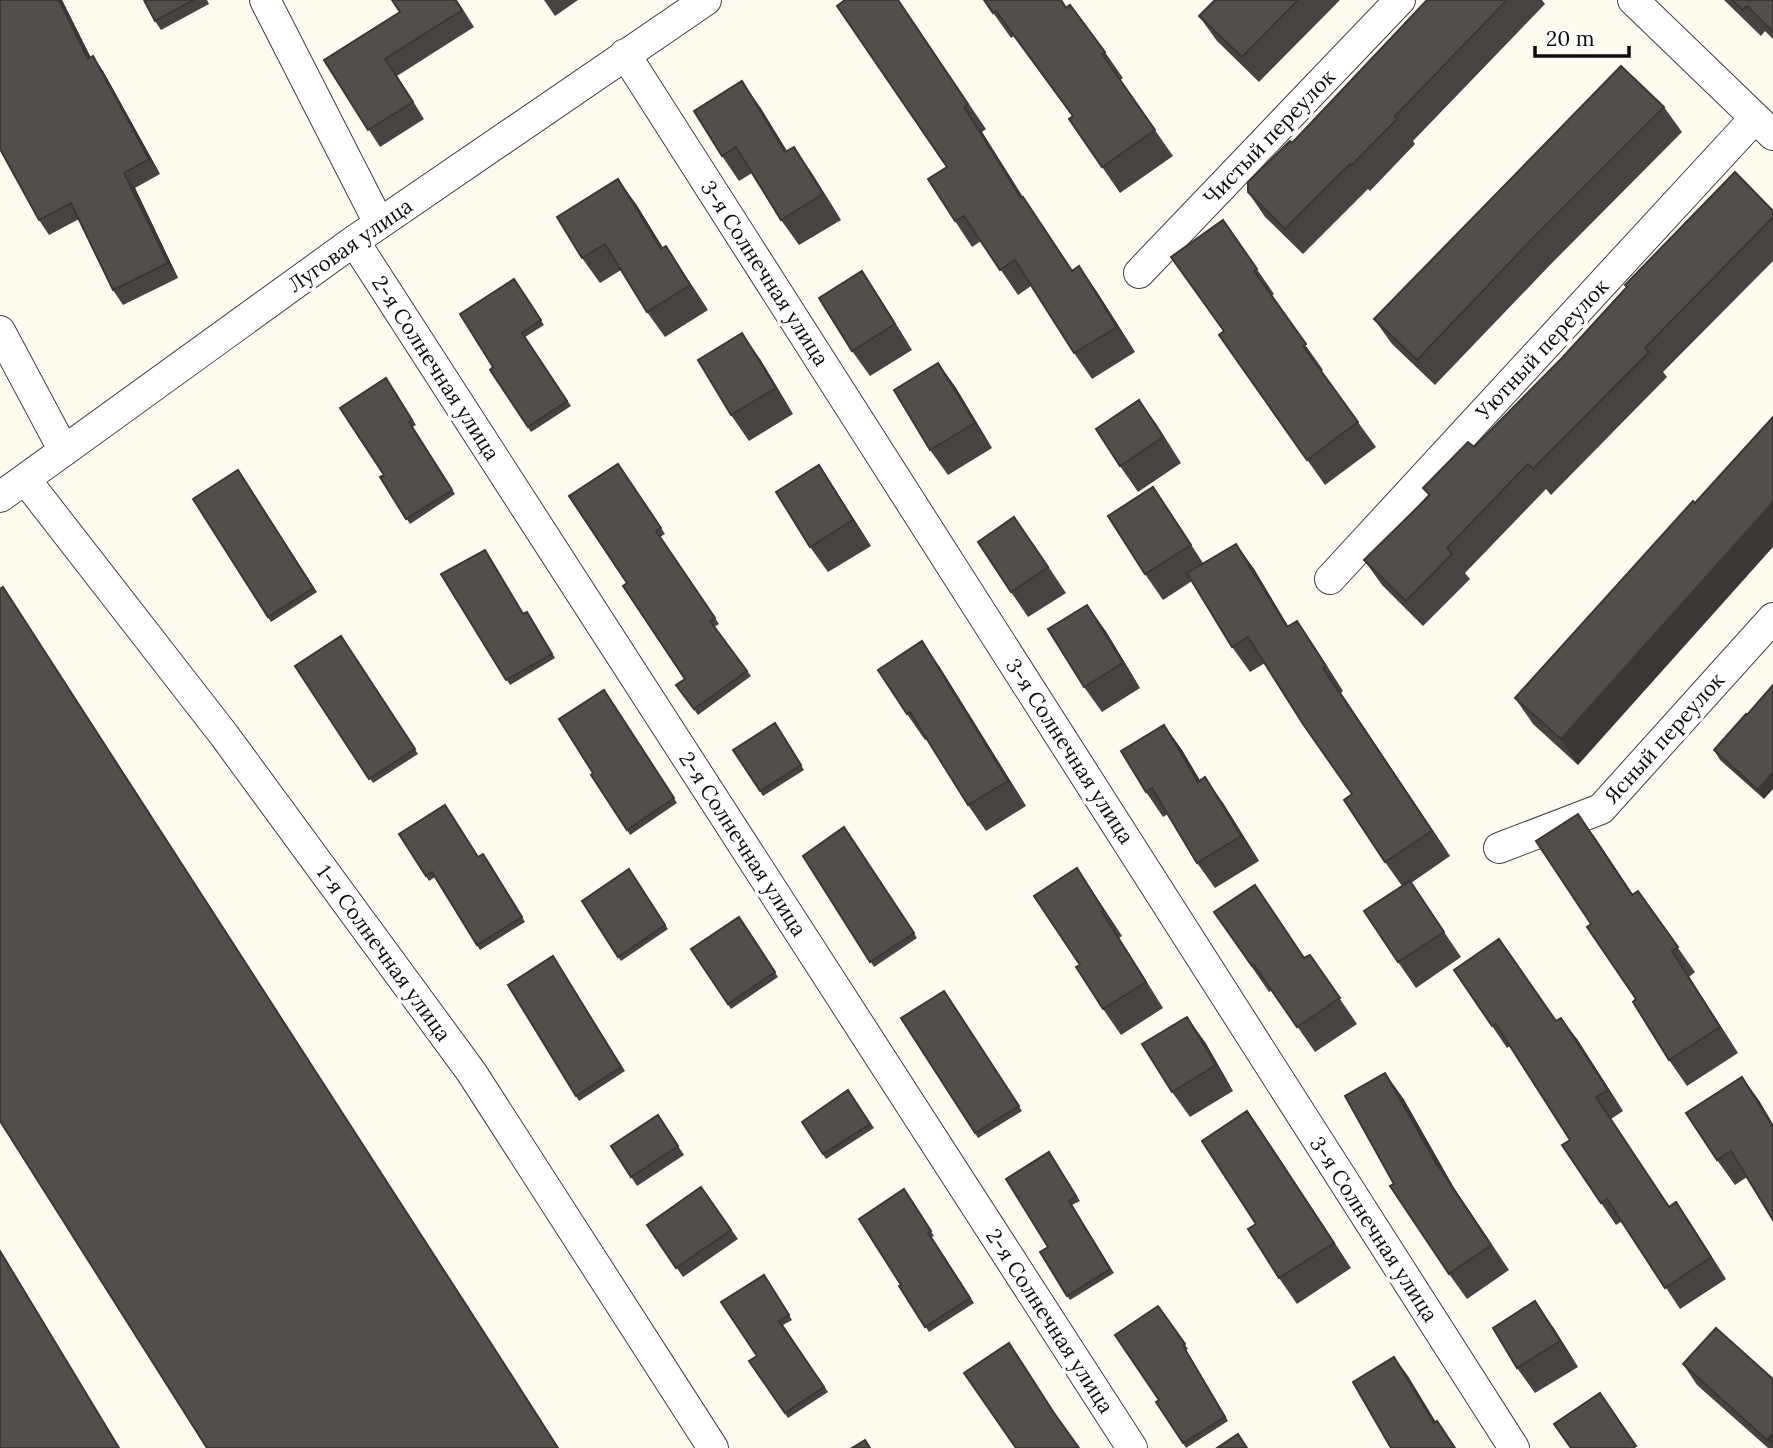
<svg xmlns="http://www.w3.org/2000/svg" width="1773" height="1448" font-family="Lora,serif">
  <rect width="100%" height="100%" fill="#fdfaef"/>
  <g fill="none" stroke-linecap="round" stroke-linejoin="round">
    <g stroke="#404040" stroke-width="32">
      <path id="street" d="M265 0 379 223
        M1633 0 1773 135
        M625 54 1514 1448
        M354 241 1132 1448
        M1139 273 1400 0
        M0 331 64 451
        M25 479 224 735 472 1073 713 1448
        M0 497 354 241 706 0
        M1330 579 1755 118
        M1499 848 1601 809 1773 618"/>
    </g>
    <use href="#street" stroke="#fff" stroke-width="30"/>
  </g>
  <path fill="#484340" d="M0 0H62L91 58 103 71 160 174 135 188 178 278 123 305 113 290 79 219 49 235 39 220Z
    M144 0H207L209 4 161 30 155 21Z
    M457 0 474 27 397 76 424 119 380 147 324 60Z
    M544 0H578L555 16Z
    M898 0 986 129 982 132 1023 197 1072 270 1079 266 1097 292 1135 352 1092 379 1074 353 1031 286 1018 295 981 241 972 247 955 221 947 167Z
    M984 0 1067 7 1105 52 1123 78 1120 80 1173 156 1120 193 1069 119 1072 116 1014 36 1011 38Z
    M1215 0H1340L1259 82 1217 41 1199 16Z
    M1427 0H1542L1545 4 1413 141 1415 144 1370 191 1368 189 1303 254 1265 217 1248 192 1292 143Z
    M1724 0H1773V39L1765 31 1761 36Z
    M760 107 787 151 811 172 841 220 799 245 781 220 752 173 739 181 722 156Z
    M1664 107 1682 132 1550 265 1435 385 1392 344 1374 319Z
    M636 204 663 248 666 246 683 272 708 310 665 337 647 312 621 270 600 283 582 258Z
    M1773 211V261L1663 372 1667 377 1551 495 1546 489 1465 573 1470 579 1423 626 1382 585 1364 560 1429 496 1423 488Z
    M1223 220 1274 294 1271 296 1323 370 1321 371 1376 447 1325 485 1219 335 1224 331Z
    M862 271 879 297 912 350 870 376 852 351Z
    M514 279 544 325 525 337 571 406 531 432 490 370 493 367Z
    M760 359 793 414 749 441 731 415Z
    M938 363 956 388 992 448 948 475 930 450Z
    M386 378 416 425 412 427 455 494 410 524 380 477 384 475Z
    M1139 400 1181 463 1138 492 1120 466Z
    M618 464 665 534 660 537 719 624 714 627 751 676 698 715 676 685 685 679 627 583Z
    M819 465 836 491 871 546 828 572 810 547Z
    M238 470 317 592 271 622 193 499Z
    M1695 503 1578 765 1533 724 1515 698Z
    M1170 512 1203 563 1236 544 1254 569 1288 626 1297 621 1314 646 1343 691 1341 693 1450 856 1411 883 1461 957 1416 988 1398 962 1402 886 1385 862 1352 794 1265 663 1250 672 1232 647 1192 581 1163 600 1145 574Z
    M1032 542 1066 593 1028 617 1011 592Z
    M441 574 530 617 555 658 510 685Z
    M1105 630 1140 688 1102 712 1084 687Z
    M341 636 418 754 373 783 295 666Z
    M939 666 1026 806 986 831 968 805 927 739 925 740 907 714Z
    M604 690 677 803 630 835 593 773Z
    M1747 715 1764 799 1720 760 1714 750Z
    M775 723 804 770 763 796 733 750Z
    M1164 725 1182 750 1200 781 1223 803 1259 861 1215 888 1197 863 1168 814 1163 817 1146 792Z
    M844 827 917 938 874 967 803 856Z
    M399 834 487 859 525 922 480 950 435 877 429 881Z
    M1596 839 1633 895 1638 891 1695 972 1689 977 1738 1053 1687 1086 1669 1060 1636 999 1591 924Z
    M1077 868 1122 936 1119 938 1163 1008 1121 1035 1103 1009 1080 965Z
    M629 869 668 929 621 961 582 901Z
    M1255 885 1304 958 1310 955 1357 1024 1315 1052 1272 990 1269 992 1214 912Z
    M739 917 778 977 731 1009 691 949Z
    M553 956 625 1071 579 1101 576 1096Z
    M1454 970 1556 1021 1577 1039 1623 1111 1611 1119 1669 1207 1676 1202 1726 1279 1680 1309 1622 1221 1616 1225 1601 1203 1570 1140 1510 1046 1507 1048Z
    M944 991 1022 1111 978 1138 901 1018Z
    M1205 1042 1233 1091 1190 1117 1172 1092Z
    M1742 1077 1760 1102 1747 1177 1735 1185 1717 1160Z
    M848 1090 874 1128 826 1159 802 1122Z
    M1403 1098 1454 1188 1509 1270 1467 1299 1449 1274 1394 1184Z
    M658 1115 684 1155 637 1186 611 1146Z
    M1265 1137 1351 1268 1297 1304 1279 1278 1256 1224Z
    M1049 1152 1080 1201 1072 1205 1114 1273 1070 1300 1040 1252 1048 1247Z
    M701 1187 738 1239 683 1277 647 1225Z
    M904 1189 934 1236 932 1237 974 1303 929 1332 899 1286 901 1285Z
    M764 1275 792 1320 783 1325 828 1392 788 1418 749 1361 757 1356Z
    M1158 1306 1188 1349 1186 1350 1228 1421 1186 1448 1156 1402 1159 1400Z
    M1553 1327 1578 1367 1535 1393 1517 1368Z
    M1683 1364 1773 1379V1448H1768L1697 1385Z"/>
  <path fill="#3b3734" d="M59 0H62L99 74 88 59Z
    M93 56 103 71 160 174 149 159Z
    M385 59 397 76 424 119 413 102Z
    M742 81 760 107 803 178 785 152Z
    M964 107 982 132 1039 224 1021 198Z
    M794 147 811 172 841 220 823 194Z
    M124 173 135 188 178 278 168 263Z
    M618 179 636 204 679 274 661 249Z
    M1023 197 1041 223 1089 296 1072 271Z
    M666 246 683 272 708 310 690 285Z
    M1079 266 1097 292 1135 352 1117 327Z
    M862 271 879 297 912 350 895 324Z
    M742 333 760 359 793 414 776 388Z
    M938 363 956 388 992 448 975 423Z
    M1139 400 1157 425 1181 463 1163 437Z
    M819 465 836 491 871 546 853 520Z
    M1773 502V547L1578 765 1561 739Z
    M1236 544 1254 569 1304 653 1287 627Z
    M1087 605 1105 630 1140 688 1123 663Z
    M1297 621 1314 646 1343 691 1326 666Z
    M922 641 939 666 1026 806 1008 781Z
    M1323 668 1341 693 1450 856 1432 831Z
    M1164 725 1182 750 1216 807 1198 782Z
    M1773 772V789L1764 799 1758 790Z
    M1205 777 1223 803 1259 861 1241 836Z
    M1578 814 1596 839 1650 920 1632 895Z
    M1077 868 1094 894 1122 936 1104 911Z
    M1102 912 1119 938 1163 1008 1146 982Z
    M1672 951 1689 977 1738 1053 1720 1027Z
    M1187 1017 1205 1042 1233 1091 1216 1065Z
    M1561 1018 1577 1039 1623 1111 1608 1090Z
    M1385 1073 1403 1098 1454 1188 1509 1270 1436 1163Z
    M1742 1077 1760 1102 1773 1124V1127Z
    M1596 1097 1611 1119 1684 1229 1669 1207Z
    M1247 1111 1265 1137 1351 1268 1334 1243Z
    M1676 1202 1691 1224 1726 1279 1711 1257Z
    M1535 1301 1553 1327 1578 1367 1560 1341Z
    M1394 1357 1408 1376 1448 1442 1434 1423Z
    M1773 1433V1448L1767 1440Z"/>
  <path fill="#544e4b" stroke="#3b3734" stroke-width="2" d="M0 0H59L88 59 93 56 149 159 124 173 168 263 113 290 71 203 39 220 0 149Z
    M144 0H194L155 21Z
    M392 0H455L462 10 385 59 413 102 368 130 324 60 400 12Z
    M845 0H898L968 104 964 107 1021 198 1023 197 1072 271 1079 266 1117 327 1074 353 1015 260 1000 270 964 216 955 221 928 179 947 167 837 6Z
    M984 0H1061L1066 8 1070 5 1105 52 1102 54 1155 130 1102 167 1069 119 1073 116 996 11 993 13Z
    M1215 0H1298L1242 57 1199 16Z
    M1427 0H1507L1395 116 1397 119 1352 165 1350 164 1285 229 1248 192V182L1290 141 1292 143Z
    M1732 0H1773V32L1747 6 1743 10Z
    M1621 66 1664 107 1532 239 1417 360 1374 319Z
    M742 81 785 152 794 147 823 194 781 220 736 147 722 156 694 111Z
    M1735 172 1773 211V217L1645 348 1649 352 1533 469 1528 464 1447 548 1452 554 1406 601 1364 560 1430 495 1423 488 1468 442 1474 447 1562 358 1627 287 1625 285Z
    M618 179 661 249 666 246 690 285 647 312 605 244 582 258 557 217Z
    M1223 220 1257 269 1254 271 1306 344 1303 346 1358 422 1307 460 1219 335 1224 331 1171 257Z
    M862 271 895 324 852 351 819 298Z
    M514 279 541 320 522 333 567 401 528 427 490 370 493 367 460 314Z
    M742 333 776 388 731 415 698 360Z
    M938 363 975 423 930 450 894 390Z
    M386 378 412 420 409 422 452 490 406 519 380 477 384 475 340 408Z
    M1139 400 1163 437 1120 466 1096 429Z
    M1773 417V502L1561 739 1515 698 1693 501 1695 503Z
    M618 464 661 528 656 531 715 618 710 621 747 671 694 709 676 685 685 679 623 586 627 583 569 496Z
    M819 465 853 520 810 547 776 492Z
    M238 470 313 588 268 617 193 499Z
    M1153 487 1191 545 1145 574 1108 516Z
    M1014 517 1048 567 1011 592 978 542Z
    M1236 544 1287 627 1297 621 1326 666 1323 668 1432 831 1385 862 1344 800 1352 794 1303 724 1248 637 1232 647 1187 573Z
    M485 550 523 614 527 612 552 654 506 680 441 574Z
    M3 587 501 1359 558 1448H207L0 1121V589Z
    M1087 605 1123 663 1084 687 1048 629Z
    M341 636 415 749 369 779 295 666Z
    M922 641 1008 781 968 805 910 712 907 714 878 670Z
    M1773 685V772L1758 790 1714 750 1746 714 1747 715Z
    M604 690 674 798 627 830 591 775 593 773 559 719Z
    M775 723 801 765 760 791 733 750Z
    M1164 725 1198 782 1205 777 1241 836 1197 863 1152 788 1146 792 1121 751Z
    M445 805 478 857 483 854 522 917 477 945 432 872 426 876 399 834Z
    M1578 814 1632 895 1638 891 1678 947 1672 951 1720 1027 1669 1060 1633 1002 1636 999 1587 927 1591 924 1536 841Z
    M844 827 914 933 870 962 803 856Z
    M1077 868 1104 911 1102 912 1146 982 1103 1009 1076 967 1080 965 1034 896Z
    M629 869 665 925 618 957 582 901Z
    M1410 881 1444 932 1398 962 1364 911Z
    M1255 885 1304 958 1310 955 1340 998 1297 1027 1254 965 1252 966 1214 912Z
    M739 917 775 972 728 1004 691 949Z
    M1499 939 1556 1021 1561 1018 1608 1090 1596 1097 1669 1207 1676 1202 1711 1257 1665 1288 1607 1199 1601 1203 1562 1145 1570 1140 1496 1024 1492 1026 1454 970Z
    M553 956 621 1067 576 1096 508 985Z
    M944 991 1019 1106 975 1133 901 1018Z
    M1187 1017 1216 1065 1172 1092 1142 1044Z
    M1385 1073 1436 1163 1491 1245 1449 1274 1390 1186 1394 1184 1345 1096Z
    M1742 1077 1773 1127V1220L1731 1151 1717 1160 1686 1113Z
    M848 1090 870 1124 823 1154 802 1122Z
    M1247 1111 1334 1243 1279 1278 1248 1229 1256 1224 1202 1141Z
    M658 1115 678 1146 631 1177 611 1146Z
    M1049 1152 1076 1196 1069 1201 1110 1269 1067 1296 1040 1252 1048 1247 1006 1179Z
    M701 1187 731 1230 676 1268 647 1225Z
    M904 1189 931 1231 928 1233 970 1298 925 1327 899 1286 901 1285 859 1219Z
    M0 1251 119 1448H0Z
    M764 1275 789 1315 779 1321 824 1387 785 1413 749 1361 757 1356 721 1302Z
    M1535 1301 1560 1341 1517 1368 1493 1328Z
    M1158 1306 1185 1344 1183 1346 1225 1417 1183 1443 1156 1402 1159 1400 1115 1335Z
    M1716 1328 1773 1379V1433L1767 1440 1683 1364Z
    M1009 1343 1054 1413 1079 1448H1016L964 1373Z
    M1394 1357 1434 1423 1437 1421 1455 1448H1391L1353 1382Z
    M1600 1393 1636 1446 1633 1448H1571L1554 1424Z
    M1238 1434 1247 1448H1217Z
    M865 1440 870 1448H852Z"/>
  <g text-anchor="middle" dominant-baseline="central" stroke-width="7" stroke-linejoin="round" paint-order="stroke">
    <g font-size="21" fill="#0d0d0d" stroke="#fff">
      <text transform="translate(1269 137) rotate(-46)">Чистый переулок</text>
      <text transform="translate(350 245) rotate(-35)">Луговая улица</text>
      <text transform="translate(765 273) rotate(57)">3-я Солнечная улица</text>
      <text transform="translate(1542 349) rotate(-47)">Уютный переулок</text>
      <text transform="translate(436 368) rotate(57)">2-я Солнечная улица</text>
      <text transform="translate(1664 738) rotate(-48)">Ясный переулок</text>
      <text transform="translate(1070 751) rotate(57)">3-я Солнечная улица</text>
      <text transform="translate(743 844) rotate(57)">2-я Солнечная улица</text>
      <text transform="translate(384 953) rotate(54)">1-я Солнечная улица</text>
      <text transform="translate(1374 1229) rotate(57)">3-я Солнечная улица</text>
      <text transform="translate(1050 1321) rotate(57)">2-я Солнечная улица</text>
    </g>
  </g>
  <path d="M1535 46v10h94v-10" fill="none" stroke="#0d0d0d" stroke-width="3.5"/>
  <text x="1546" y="46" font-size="21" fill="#0d0d0d" stroke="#ffffff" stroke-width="5" paint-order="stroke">20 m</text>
</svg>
